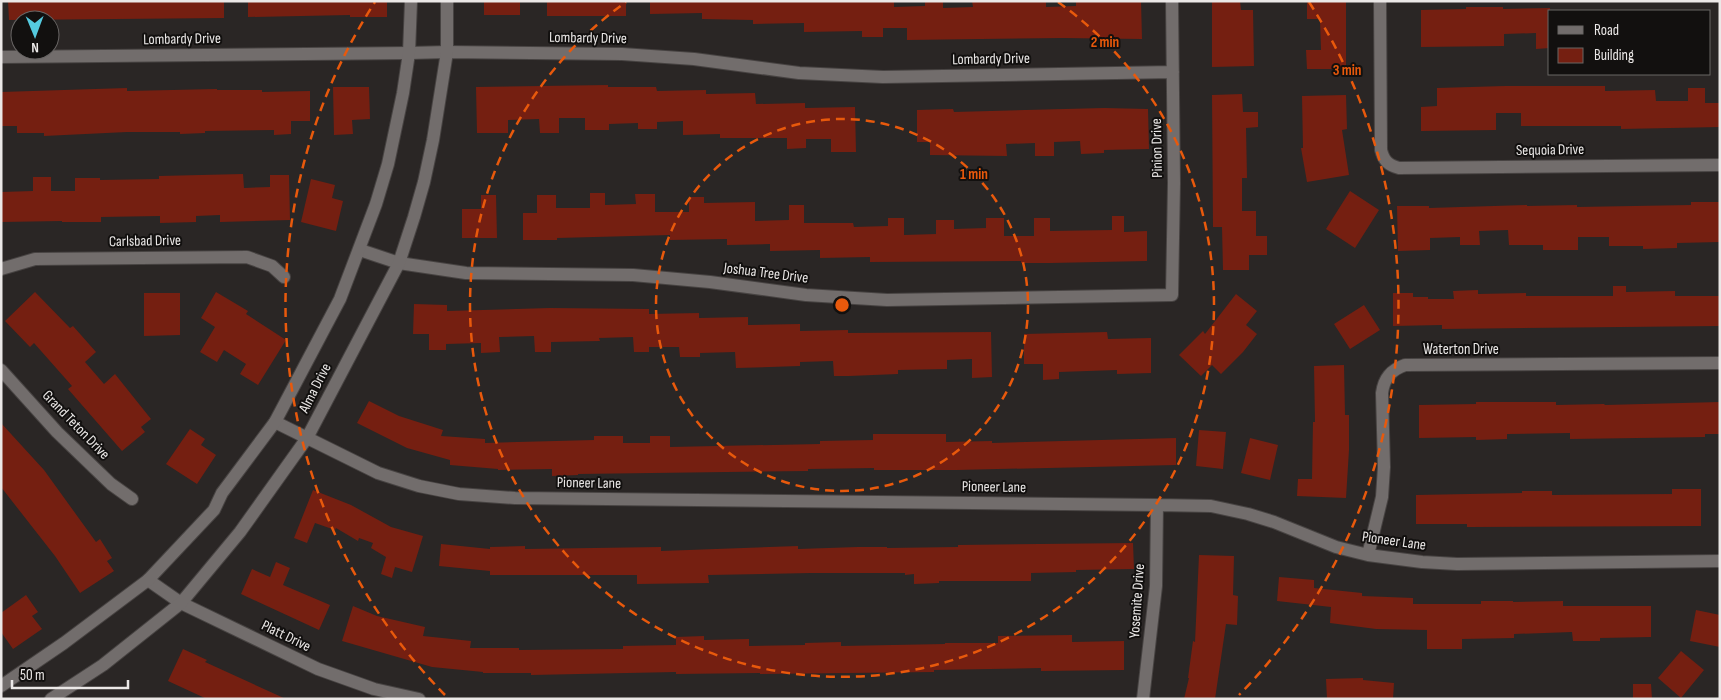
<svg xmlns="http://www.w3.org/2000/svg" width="1721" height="700" font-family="'Sofia Sans Condensed',sans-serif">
  <rect width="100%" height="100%" fill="#2a2625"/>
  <path fill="#751f11" d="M8 1H224V18L9 20Z
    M248 1H387V17H350V15L248 17Z
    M484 1H520V15H484Z
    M547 1H626V16H547Z
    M650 1H894V7L925 6V1H943V8L973 7 972 1H1046V7L1076 6V1H1141L1142 39 1063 38 907 40V28H883V37H862V31L804 32V23L753 24V20L702 19V13L650 14Z
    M1212 1H1240L1241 10H1253L1254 66 1212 67Z
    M1307 1H1346V69H1307L1306 50H1321L1320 19H1307Z
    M1466 7H1503V9L1550 8V48L1536 49V33L1504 34V46L1421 47V10L1466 9Z
    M608 85V87H656L657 91 706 90V94L755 93 756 104 805 103V108L855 107 856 152H831V139H806V148L787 149V138H720V134L683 135V121L657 122V129H638V123L609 124V130H585V118H559V133H540L539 119 508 120V133H477L476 87Z
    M1505 86H1605V91L1655 90 1656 101H1688V88H1705V103H1720V127L1621 129V126H1521V113H1496V130L1421 131V107L1437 106V88Z
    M333 87H369L370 119 352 120 353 134 334 135Z
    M127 88V91L217 89V90H262V92L310 91V121H291V134L274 135V130L205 131V133L180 134V132H127L44 136V133H17V126H1V92Z
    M1242 94 1243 112H1258V127L1246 128 1247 178H1242V211H1256V236H1267V255H1249V270H1223L1222 227H1213L1212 95Z
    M1346 95 1347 129 1342 130 1349 175 1307 182 1301 148H1303L1302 96Z
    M1104 108 1148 109 1149 149 1104 150V153L1081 154 1080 141 1054 142V156H1035V143L1006 144 1007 156 930 155V142H917V110L953 109 954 112Z
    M243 174 244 188 270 187V175H289L290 220 220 222V215L196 216V222L160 223V216L101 217V222H62V221L1 222V192L33 191V177H51V191H75V178H100V180L159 179V176Z
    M311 179 335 185 332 198 343 201 336 231 301 222Z
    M1350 191 1379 210 1355 248 1326 229Z
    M590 193H605V205L636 204 635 194H655V212H689V197H704V203L755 202V221L789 220V205H804V223H853L854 227 888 226V218H904V235L936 234V220H954V229L986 228V218H1004V236H1034V218H1050V231L1112 230V216H1124V232L1147 231V261L1050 263H1021V261L870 262V257L820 258V250L770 251V244L727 245V239L670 240V235L557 238V240H523V213H537V195H556V208H590Z
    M481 195H496L497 238H462V209H481Z
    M1691 202H1720V242L1677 243V248L1643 249V246H1609V237H1578V250H1543V245H1509L1508 230 1479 231 1480 245H1460V237L1430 238V250L1398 251 1397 206H1429V208L1527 205V206L1577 205V207L1691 205Z
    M1613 286H1626V292L1675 291V296H1720V326L1442 329V325L1393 326V293H1413V297H1428V299H1454L1453 291 1478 290V294L1526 293V296H1613Z
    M35 292 70 328 73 326 96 352 85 362 104 384 115 374 151 419 141 427 145 432 122 451 68 389 72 386 34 343 30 347 5 321Z
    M216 292 248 311 246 314 286 340 258 385 240 374 246 364 224 350 217 362 200 352 215 327 201 318Z
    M144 293H180V335L144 336Z
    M1236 294 1257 311 1246 325 1257 334 1243 352 1221 374 1212 365 1201 376 1179 355 1203 331 1205 334Z
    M414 304 447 305V311L550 308 649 309V314L699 313V318L748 317V325L800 324V331L848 330V333L991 332 992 377 972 378V359L947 360V369L898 370V374L849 376H834L833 361 800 362V366L736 368 735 352 700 353V357H680L679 347H649V352H634L633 337 599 338 600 341 551 342V352H535L534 336 499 337 500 352 481 353V343L446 344V350H429V334H413Z
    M1364 305 1380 330 1350 349 1334 324Z
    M1107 332 1108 339 1151 338V373L1117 374V370L1059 372V379L1043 380V364H1024V334Z
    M1344 365 1345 415H1349V450L1346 498 1297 496 1298 479H1312L1313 422H1315L1314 366Z
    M369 401 399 416 443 430 441 436 485 439V443L594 440V436H623V443H650V436H670V447L820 444V441L873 440V434H946V442L992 441V443L1176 438V465L957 470H874V468L808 469V471L578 474V475L552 476V469L498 470V469L450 465V460L407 448 357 423Z
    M1476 402H1556V405L1604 404 1605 405 1720 402V434H1705V437L1570 439V433L1507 434V439L1476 440V437L1419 438V405L1476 404Z
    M1 423 44 470 96 542 100 539 112 558 107 561 114 571 80 593 55 556 1 487Z
    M190 429 205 439 201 445 216 455 197 484 166 464Z
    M1199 430 1226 432 1223 469 1196 466Z
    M1250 438 1278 445 1270 480 1241 473Z
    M1672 489H1701V526L1467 527V524H1416V495L1522 493V491H1552V495L1672 494Z
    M313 490 351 505 391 527 423 536 412 572 395 567 392 578 381 574 386 557 371 548 373 543 359 538 358 541 336 528 335 530 315 523 307 543 294 538Z
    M1133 543 1134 569 1076 570V572L1031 573V581H939V583L914 584V574L905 575V573H811L708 575 709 583 637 584V575H490V571L439 566 441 544 490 549V547L525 546V549L661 547V551L798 546V549L858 547H887V548L958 547V545Z
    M1199 555 1234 556 1233 595 1238 596 1237 625 1226 624 1215 699H1184L1189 678H1188L1193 641 1195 642Z
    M276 562 290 568 283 585 330 605 319 630 241 594 252 569 270 577Z
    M1279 577 1314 580V588L1362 593V596L1413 598V604H1481V601H1513V602L1563 601V606H1651V637L1600 638V641H1573L1572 632 1514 634V638L1462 639V649H1427V630L1376 629 1330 623 1331 607 1277 601Z
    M26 595 38 612 32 616 42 629 13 649 1 632V613Z
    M353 606 377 616 425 627 423 636 471 641 470 648H519V650L623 649V646L676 645V637L704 636V640L749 639V646L805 645V643L841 642V646L945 644V643H998V636L1072 635V642L1124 641V670L1041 671V668L934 670V672L760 674V673L676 674V672L531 675V673H483V672L432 667 342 641Z
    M1696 610 1720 615V647L1690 641Z
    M183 649 207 660 205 662 286 699H207L168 681Z
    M1681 651 1704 670 1681 698 1658 678Z
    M1363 678V680L1394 683 1393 699H1327L1326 679Z
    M1633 684H1651L1652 699H1633Z"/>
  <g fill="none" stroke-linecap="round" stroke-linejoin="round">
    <g stroke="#474342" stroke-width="14">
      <path id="minor" d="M1380 1 1381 150C1384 161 1388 165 1399 168L1720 165
        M1 57 409 53 447 52 622 54 694 59 799 73 883 77 1173 72
        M360 250 399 263 466 273 633 275 710 282 806 295 887 300 1172 295 1174 183 1172 1
        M1 269 35 259 247 257 272 266 284 277
        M1 370 57 432 111 484 132 499
        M275 422 378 473 419 486 459 494 515 498 1157 505 1211 506 1248 514 1274 522 1336 547 1368 555 1422 562 1457 564 1720 561
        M1368 555 1382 497 1384 467 1382 393C1384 378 1391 370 1405 365L1720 363
        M148 580 181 603 318 669 374 689 419 699
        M1143 699 1156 586 1157 505"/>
    </g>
    <g stroke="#474342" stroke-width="14">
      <path id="secondary" d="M1 686 64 643 148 580 214 510 222 493 275 422 340 299 376 204 388 164 403 93 409 53 411 1
        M51 699 103 665 181 603 240 532 307 438 399 263 414 217 424 182 433 140 447 52V1"/>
    </g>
    <use href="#minor" stroke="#726d6c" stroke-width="12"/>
    <use href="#secondary" stroke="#726d6c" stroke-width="12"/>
  </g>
  <g fill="none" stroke="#e8590c" stroke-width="2.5" stroke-dasharray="9 6">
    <circle cx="842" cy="305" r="186"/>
    <path d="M1058 2A372 372 0 1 1 626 2"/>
    <path d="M445 695A557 557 0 0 1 375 2M1309 2A557 557 0 0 1 1239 695"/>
  </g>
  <g text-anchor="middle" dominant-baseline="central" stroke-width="4" stroke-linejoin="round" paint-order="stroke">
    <g font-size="15" fill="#ebe8e7" stroke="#12100f">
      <text transform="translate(588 38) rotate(1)">Lombardy Drive</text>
      <text transform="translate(182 39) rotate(-1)">Lombardy Drive</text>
      <text transform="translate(991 59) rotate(-1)">Lombardy Drive</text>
      <text transform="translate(1157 148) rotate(-91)">Pinion Drive</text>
      <text transform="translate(1550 150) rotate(-1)">Sequoia Drive</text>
      <text transform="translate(145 241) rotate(-1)">Carlsbad Drive</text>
      <text transform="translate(766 273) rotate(7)">Joshua Tree Drive</text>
      <text x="1461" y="349">Waterton Drive</text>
      <text transform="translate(315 388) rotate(-63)">Alma Drive</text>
      <text transform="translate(76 425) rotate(46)">Grand Teton Drive</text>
      <text transform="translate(589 483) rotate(1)">Pioneer Lane</text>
      <text transform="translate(994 487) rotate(1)">Pioneer Lane</text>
      <text transform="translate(1394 541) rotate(8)">Pioneer Lane</text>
      <text transform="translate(1137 601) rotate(-86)">Yosemite Drive</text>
      <text transform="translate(286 636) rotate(26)">Platt Drive</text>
    </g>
  </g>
  <circle cx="842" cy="305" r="8" fill="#e8590c" stroke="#12100f" stroke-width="2.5"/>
  <g font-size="15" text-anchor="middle" font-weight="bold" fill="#e8590c" stroke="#12100f" stroke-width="4" stroke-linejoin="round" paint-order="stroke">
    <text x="1105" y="47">2 min</text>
    <text x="1347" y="75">3 min</text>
    <text x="974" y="179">1 min</text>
  </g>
  <rect width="1721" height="700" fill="none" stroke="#ebe8e7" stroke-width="5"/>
  <rect x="1548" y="10" width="162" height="65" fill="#12100f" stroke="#696665"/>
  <rect x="1558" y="26" width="25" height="8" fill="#726d6c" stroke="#696665"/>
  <text x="1594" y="35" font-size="15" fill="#ebe8e7">Road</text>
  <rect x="1558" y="48" width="25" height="15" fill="#751f11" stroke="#696665"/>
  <text x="1594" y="60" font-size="15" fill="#ebe8e7">Building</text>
  <g transform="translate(35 35) rotate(179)"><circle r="24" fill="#12100f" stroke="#696665"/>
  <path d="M0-4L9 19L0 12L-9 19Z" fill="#55cadf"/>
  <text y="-8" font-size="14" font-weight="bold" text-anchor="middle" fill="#ebe8e7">N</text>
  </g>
  <path d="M12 680v8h116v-8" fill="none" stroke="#ebe8e7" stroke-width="2.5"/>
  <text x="20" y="680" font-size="15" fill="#ebe8e7" stroke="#12100f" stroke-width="4" paint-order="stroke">50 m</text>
</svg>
